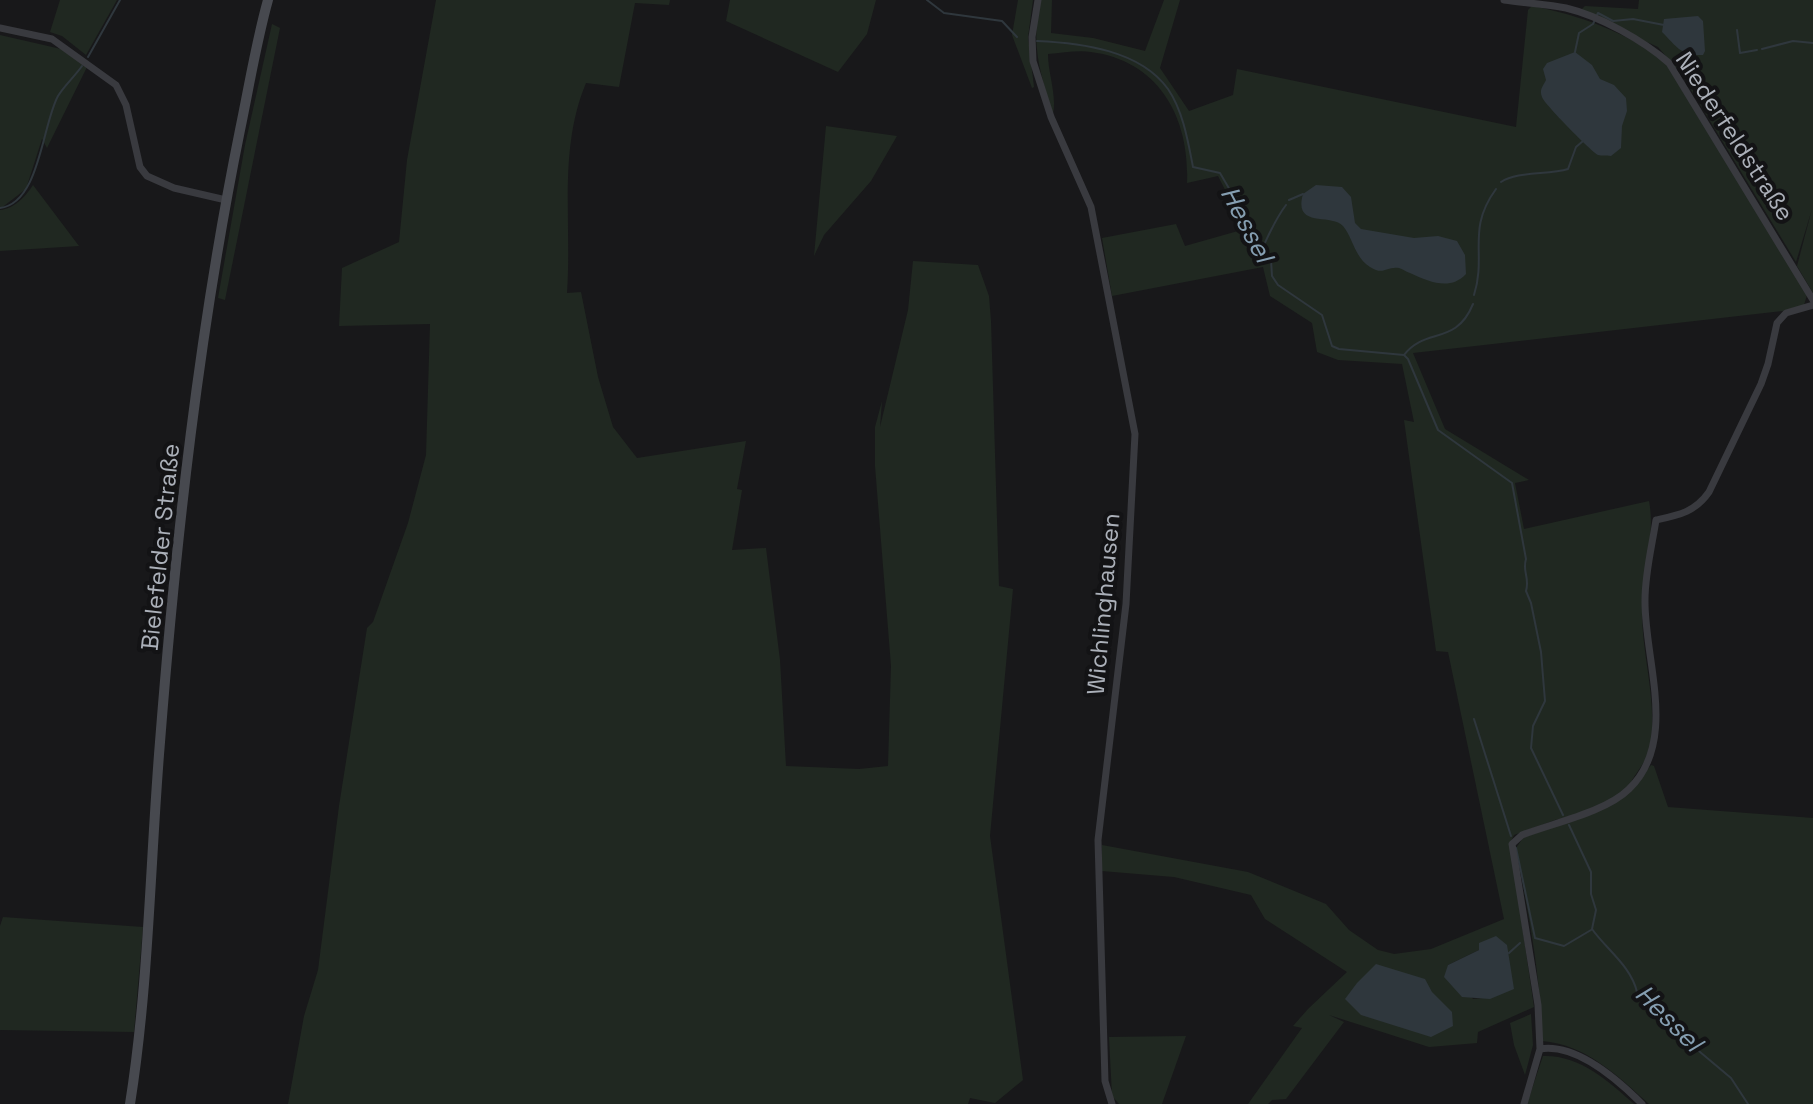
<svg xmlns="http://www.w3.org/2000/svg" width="1813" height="1104" font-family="'Space Grotesk',sans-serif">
  <rect width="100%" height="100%" fill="#18181a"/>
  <path fill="#202821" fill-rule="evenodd" d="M60 0H117L86 55 62 36 50 32Z
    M436 0H670L669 5 635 3 619 87 586 83C558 150 572 222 567 293L581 292 598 377 613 427 637 458 746 441 737 489 742 490 732 550 766 548 780 660 786 766 859 769 888 766 891 666 875 466V427L882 401 880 427 908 310 913 261 978 265 989 296 991 321 999 586 1013 589 990 836 1023 1080 995 1103 970 1098 968 1104H288L304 1016 318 970 339 806 367 628 373 622 408 523 426 455 430 324 339 326 342 268 399 242 407 160Z
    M730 0H876L867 34 838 72 726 21Z
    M1018 0H1033L1028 37 1034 87 1032 88 1012 35Z
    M1041 0H1052L1051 33 1093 38 1145 51 1164 0H1180L1160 68 1189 111 1233 95 1237 69 1516 127 1528 10 1532 6C1579 15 1627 32 1665 62L1807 295 1804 305 1783 311 1413 353 1445 429 1529 480 1515 483 1524 529 1649 501C1656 537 1642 575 1642 612 1642 658 1658 702 1650 748 1648 759 1638 770 1632 780L1637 784 1651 765 1654 766 1668 807 1813 818V1104H1649C1618 1076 1585 1044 1542 1041 1541 975 1528 912 1516 848L1523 838 1560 823 1558 819 1514 835 1510 843 1534 1007 1478 1032 1477 1043 1429 1047 1329 1015 1344 1022 1286 1099 1272 1100 1268 1104H1248L1302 1028 1293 1026 1308 1009 1347 972 1265 919 1251 895 1174 877 1102 871V845L1248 872 1326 904 1349 930 1378 950 1394 954 1431 949 1504 919 1448 652 1436 651 1404 420 1414 422 1402 364 1338 360 1317 352 1312 323 1270 296 1263 267 1112 296 1102 238 1176 224 1185 246 1245 229 1218 176 1187 183C1190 119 1160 61 1091 52 1078 50 1062 53 1048 54 1048 74 1057 95 1053 114 1040 73 1030 43 1041 0ZM1479 950 1483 998 1473 999 1448 965Z
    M1639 0H1813V293L1797 266 1812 209 1796 262 1682 75 1658 47 1625 32 1599 16 1581 10 1585 6 1638 9Z
    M272 24 280 28 225 300 218 298 245 145Z
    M0 35 61 49 87 67 47 148 42 139 26 189 0 209Z
    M826 126 897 136 871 181 824 235 814 256Z
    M33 185 79 246 0 251V210C14 209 26 196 33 185Z
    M3 917 143 927 134 1032 0 1030V926Z
    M1531 1014 1533 1045 1525 1075 1514 1045 1510 1023Z
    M1186 1036 1162 1104H1119L1112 1096 1109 1037Z
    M1543 1056C1580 1055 1607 1080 1634 1104H1527Z"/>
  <path fill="#2f373d" d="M1698 16 1703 21 1705 51 1703 55C1681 56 1677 47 1662 32L1664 19Z
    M1575 52 1592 65 1600 79 1614 85 1626 98 1627 111 1622 126 1621 148 1611 156C1606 155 1602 156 1598 155 1592 152 1544 104 1542 97 1539 90 1543 86 1546 80L1543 69 1547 63Z
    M1316 185 1342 187 1351 197 1355 223 1361 229 1414 238 1438 236 1457 241 1465 255 1466 274C1450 291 1430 282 1410 273 1409 273 1400 268 1399 268 1386 266 1384 276 1370 267 1355 258 1353 238 1343 226 1331 213 1293 229 1303 194Z
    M1496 936 1507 945 1514 989 1490 999 1462 997 1444 977 1448 965 1479 950V943Z
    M1376 964 1425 979 1432 992 1452 1012 1453 1026 1431 1037 1361 1015 1345 999 1357 983Z"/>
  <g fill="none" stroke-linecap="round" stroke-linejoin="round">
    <path stroke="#2f373d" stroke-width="2" d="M927 0 944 13 1002 21 1017 37
      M1737 30 1740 53 1757 50
      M1037 41C1081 43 1140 50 1168 89 1183 111 1188 141 1193 167L1220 173 1271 260 1272 276 1278 285 1322 315 1332 346 1339 349 1404 355 1408 359 1438 430 1512 483 1526 559C1522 572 1530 577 1526 591L1531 603 1541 652 1545 701 1533 726 1531 748 1563 815
      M1762 49 1793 41 1813 43
      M1575 52 1579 33 1593 24 1598 13 1613 21 1633 19 1664 25
      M88 57 120 0
      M1501 182C1517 171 1548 175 1568 169L1576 147 1583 141
      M1289 200 1303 194
      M0 208C40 203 42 125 58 96 64 86 75 76 82 66
      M1263 247C1269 234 1276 218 1286 205
      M1474 295C1487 254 1466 230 1496 189
      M1404 355C1425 327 1456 346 1473 304
      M1474 719 1511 836
      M1569 825 1591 872V894L1596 910 1592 929C1606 949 1631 966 1637 992L1652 1001 1675 1031 1731 1078 1748 1104
      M1516 848 1535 938 1564 946 1591 930
      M1509 953 1520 943"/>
    <path stroke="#393a3f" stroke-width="7" d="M1038 0 1032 37 1033 61 1051 117 1091 207 1135 434 1126 604 1098 840 1105 1081 1112 1104
      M1504 0C1525 3 1546 4 1566 8 1600 16 1644 41 1669 63L1813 300
      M0 28 52 39 116 85 126 105 140 167 147 176 174 188 226 200
      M1540 1049C1576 1043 1618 1080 1642 1104
      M1524 1104 1540 1049 1538 1005 1512 844 1522 835C1553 823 1606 812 1629 789 1679 741 1644 659 1645 600 1645 573 1652 546 1656 520 1679 515 1695 512 1709 492L1761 384 1768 364 1777 323 1786 313 1813 305"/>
    <path stroke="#47494f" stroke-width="10" d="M130 1104C149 984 150 863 160 742 176 537 199 332 240 130 249 87 256 43 268 0"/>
  </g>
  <g text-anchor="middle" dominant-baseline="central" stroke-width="8" stroke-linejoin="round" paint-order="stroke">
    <g font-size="24" fill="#abb0b9" stroke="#131315">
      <text transform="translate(1735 136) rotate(57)">Niederfeldstraße</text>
      <text transform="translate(160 547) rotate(-84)">Bielefelder Straße</text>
      <text transform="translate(1103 604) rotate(-85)">Wichlinghausen</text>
    </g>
    <g font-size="26" font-style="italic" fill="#859eb1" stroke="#131315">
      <text transform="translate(1247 224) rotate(62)">Hessel</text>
      <text transform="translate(1669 1018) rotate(45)">Hessel</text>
    </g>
  </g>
</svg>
